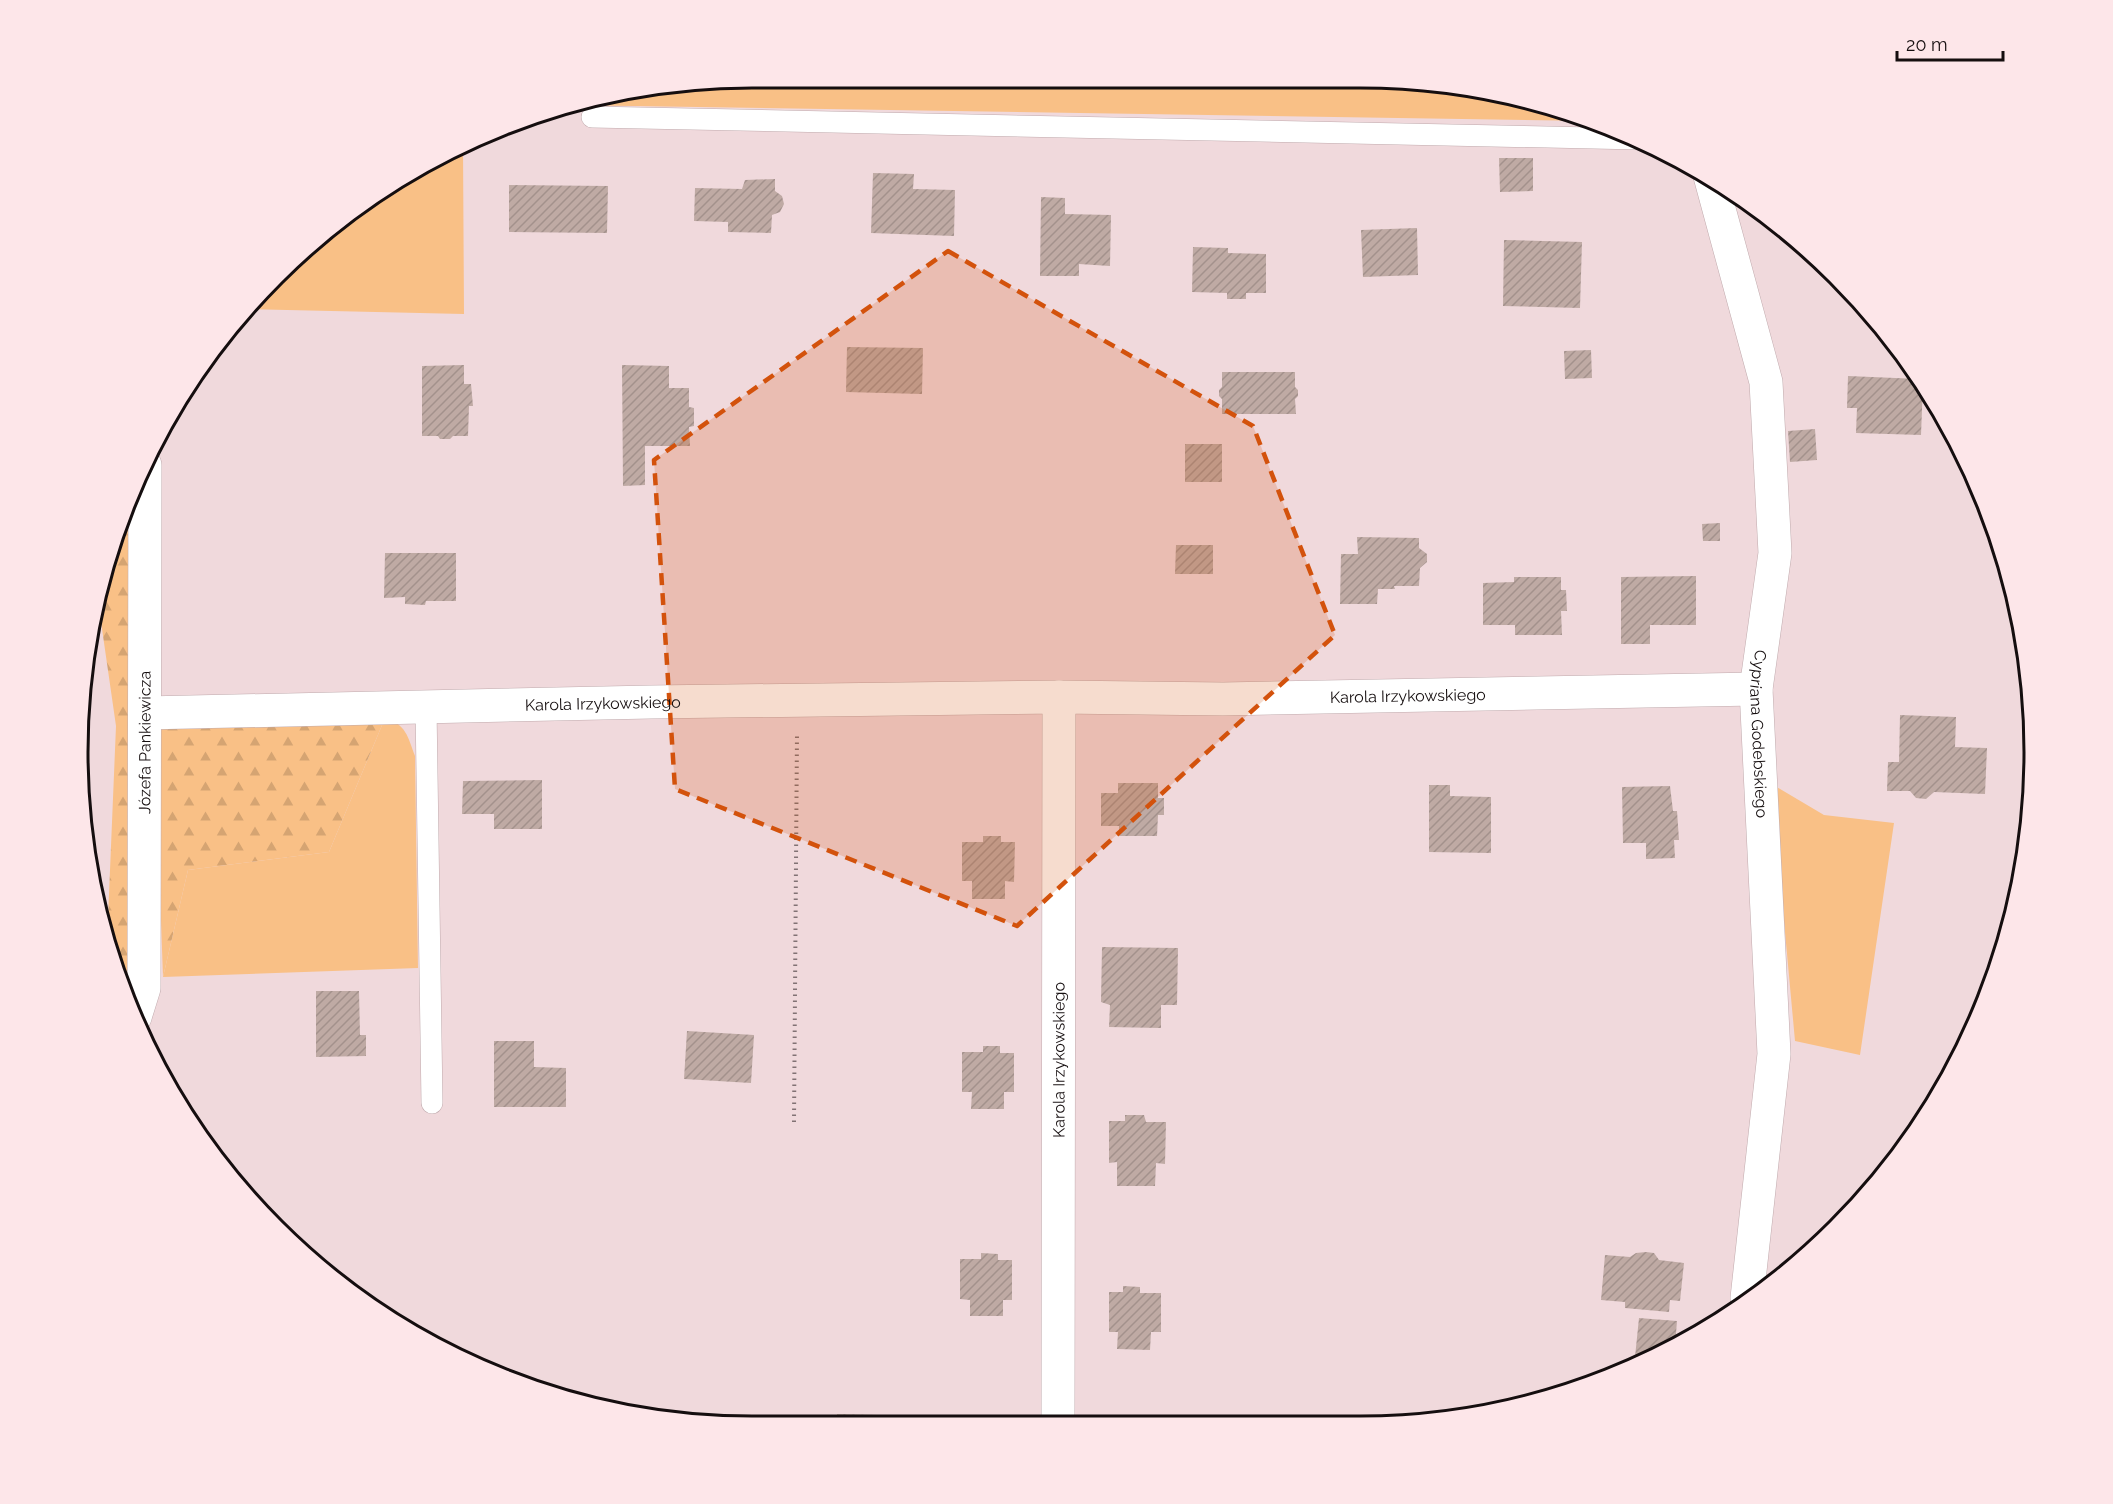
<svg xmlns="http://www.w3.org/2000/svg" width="2113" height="1504" font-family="Raleway,sans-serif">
  <defs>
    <pattern id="forest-firs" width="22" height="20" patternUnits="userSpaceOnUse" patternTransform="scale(1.5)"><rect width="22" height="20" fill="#f9c086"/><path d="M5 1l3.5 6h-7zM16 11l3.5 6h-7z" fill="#d5a472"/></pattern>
    <pattern id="building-hatch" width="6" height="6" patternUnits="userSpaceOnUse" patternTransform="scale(1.5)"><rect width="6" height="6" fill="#bfaaa4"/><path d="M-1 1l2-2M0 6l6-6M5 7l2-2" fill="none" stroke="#a3918c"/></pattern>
  </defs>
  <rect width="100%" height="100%" fill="#f0d9dc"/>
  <path fill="#f9c086" d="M752 78H1361L1493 91 1592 121 566 105 577 101Z
    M463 146 464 314 245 309 378 191Z
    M385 718C406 724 408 737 415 756L418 968 163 977 188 870 329 852Z
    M1775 786 1824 815 1894 823 1860 1055 1795 1041 1775 823Z"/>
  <path fill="url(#forest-firs)" d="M129 494 130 1002 107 942 116 726 99 608Z
    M385 718 329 852 188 870 163 977 154 722Z"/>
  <path fill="url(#building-hatch)" d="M1499 158H1533V191L1500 192Z
    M873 173 914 174 913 189 955 190 954 236 871 233Z
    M775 179V191L782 196 784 204 780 212 772 215 771 233 728 232V222L694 221 695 188 742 189 745 180Z
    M509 185 608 186 607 233 509 232Z
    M1041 197 1065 198V214L1111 215 1110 266 1079 264V276H1040Z
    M1417 228 1418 275 1363 277 1361 230Z
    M1504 240 1582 242 1580 308 1503 306Z
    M1193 247 1228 248V253L1266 254V293H1246V299H1227V293L1192 292Z
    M847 347 923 348 922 394 846 392Z
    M1591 350 1592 378 1565 379 1564 351Z
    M464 365V384H471L473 406H469L468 436H453L450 439H440L438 436H422V366Z
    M622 365 669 366V388H689V407L694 408V426L689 427 690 446H645V485L623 486Z
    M1222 372H1295V387L1298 390V396L1295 399 1296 414H1222V399L1219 396V390L1222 387Z
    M1848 376 1919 379 1923 384 1921 435 1856 433 1857 408H1847Z
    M1815 429 1817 460 1790 462 1788 431Z
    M1185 444H1222V482H1185Z
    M1720 523V541H1703L1702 524Z
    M1357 537 1419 538V548L1427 554V562L1420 568 1419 586H1394L1395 589H1378L1377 604H1340L1341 554H1358Z
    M1176 545H1213V574H1175Z
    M385 553H456V601H426L425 605 405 604V597L384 598Z
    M1696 576V625H1650V644H1621V577Z
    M1514 577H1561V590H1566L1567 611H1561L1562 635H1515V625H1483V583L1514 582Z
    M1900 715 1956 717 1955 747 1987 748 1985 794 1934 792 1926 799 1916 798 1910 791H1887L1888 762H1899Z
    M542 780V829H494V814H462L463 781Z
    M1118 783H1158V798H1164V815H1158L1157 836H1119V826H1101V793H1118Z
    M1429 785H1450V796L1491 797V853L1429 852Z
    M1670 786 1673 811H1677L1679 840H1674L1675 858 1646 859V843H1623L1622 787Z
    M983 836H1001V842H1015L1014 882 1005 881V899H972V881H962V842H983Z
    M1102 947 1178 948 1177 1005H1161V1028L1109 1027 1110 1005 1101 1002Z
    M316 991H359L360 1035H366V1056L316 1057Z
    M687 1031 754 1035 751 1083 684 1079Z
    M494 1041H534V1067L566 1068V1107H494Z
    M983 1046H1000V1053H1014V1092H1004V1109H971L972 1092H962V1052H983Z
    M1125 1115H1144L1146 1122H1166L1165 1164 1156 1163 1155 1186H1117V1162L1109 1163V1121H1125Z
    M1646 1252 1654 1253 1659 1260 1684 1263 1680 1301 1670 1300 1669 1312 1625 1308V1302L1601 1300 1605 1255 1630 1257 1636 1253Z
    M981 1253 998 1254V1260H1012V1300H1003V1316H970V1300L960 1299V1259H981Z
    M1123 1286 1140 1287V1293H1161V1332H1151L1150 1350 1117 1349 1118 1332H1109V1292H1123Z
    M1639 1318 1677 1321 1675 1346 1653 1359 1635 1357Z
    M837 1414 877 1415V1424H837Z
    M980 1415H997V1423H959V1420H979Z"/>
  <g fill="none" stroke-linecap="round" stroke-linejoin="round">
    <g stroke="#c0aaad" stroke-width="22">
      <path id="service" d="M592 117 1639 139
        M426 707 432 1103"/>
    </g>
    <g stroke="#c0aaad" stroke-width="34">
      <g id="minor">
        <path id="s1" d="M1710 176 1766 382 1775 553 1756 689 1774 1054 1747 1298"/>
        <path id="s2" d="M145 713 651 702 1059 697 1223 699 1756 689"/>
        <path id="s3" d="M135 1017 144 988 145 465"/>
        <path id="s4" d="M1058 1423 1059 697"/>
      </g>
    </g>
    <path stroke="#817274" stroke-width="4" stroke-dasharray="1.5 4.5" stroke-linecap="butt" d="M794 1122 797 733"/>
    <use href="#service" stroke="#fff" stroke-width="21"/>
    <use href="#minor" stroke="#fff" stroke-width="33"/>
  </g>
  <path fill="#d3520c" fill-opacity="0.2" stroke="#d3520c" stroke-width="4.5" stroke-dasharray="12 8" stroke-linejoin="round" d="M948 251 1253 426 1335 635 1017 926 675 789 654 460Z"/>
  <g text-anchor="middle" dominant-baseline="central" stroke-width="5" stroke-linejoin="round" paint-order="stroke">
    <g font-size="16" fill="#150e0f" stroke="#fde6e9">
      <text stroke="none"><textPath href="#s2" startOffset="1263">Karola Irzykowskiego</textPath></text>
      <text stroke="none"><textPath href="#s2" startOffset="458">Karola Irzykowskiego</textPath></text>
      <text stroke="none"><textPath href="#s1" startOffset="567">Cypriana Godebskiego</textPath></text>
      <text stroke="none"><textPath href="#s3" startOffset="276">Józefa Pankiewicza</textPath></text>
      <text stroke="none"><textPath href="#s4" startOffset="363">Karola Irzykowskiego</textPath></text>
    </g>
  </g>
  <path d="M0 0H2113V1504H0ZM752 88H1360A664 664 0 0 1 2024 752V752A664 664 0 0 1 1360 1416H752A664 664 0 0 1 88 752V752A664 664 0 0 1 752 88Z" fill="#fde6e9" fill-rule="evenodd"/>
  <path fill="none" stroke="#150e0f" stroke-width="3" d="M752 88H1360A664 664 0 0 1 2024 752V752A664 664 0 0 1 1360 1416H752A664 664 0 0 1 88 752V752A664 664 0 0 1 752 88Z"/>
  <path d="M1897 51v9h106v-9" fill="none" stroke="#150e0f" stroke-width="3"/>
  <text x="1906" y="51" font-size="18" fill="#150e0f" stroke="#fde6e9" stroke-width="4.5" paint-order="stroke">20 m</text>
</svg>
